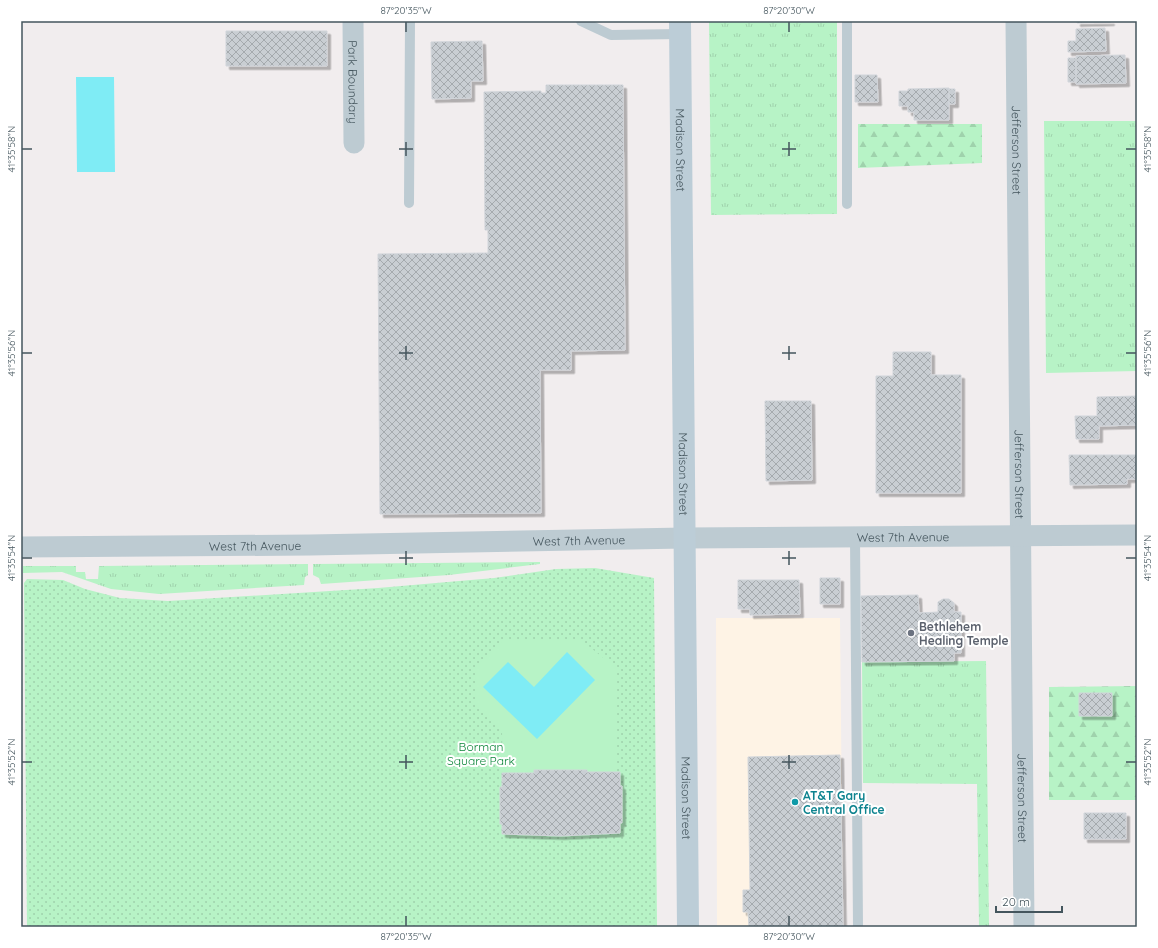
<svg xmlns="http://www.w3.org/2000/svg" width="1158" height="948" font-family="Quicksand,sans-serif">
  <defs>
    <pattern id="grass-tufts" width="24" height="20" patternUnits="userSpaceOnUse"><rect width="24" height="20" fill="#b7f3c6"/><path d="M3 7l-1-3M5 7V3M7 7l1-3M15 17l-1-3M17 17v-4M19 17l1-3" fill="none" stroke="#9fd2ac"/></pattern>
    <pattern id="forest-firs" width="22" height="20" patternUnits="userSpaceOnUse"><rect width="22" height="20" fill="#b7f3c6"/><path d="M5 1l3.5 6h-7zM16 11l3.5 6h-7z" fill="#9fd2ac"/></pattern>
    <pattern id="park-dots" width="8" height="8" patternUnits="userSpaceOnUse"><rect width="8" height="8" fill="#b7f3c6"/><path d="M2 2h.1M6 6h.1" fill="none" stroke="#9fd2ac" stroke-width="1.8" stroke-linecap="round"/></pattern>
    <pattern id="building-cross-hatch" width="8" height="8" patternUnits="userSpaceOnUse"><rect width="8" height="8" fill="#c9ced3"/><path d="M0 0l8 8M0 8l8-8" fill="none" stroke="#a5aaae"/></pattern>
    <filter id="shadow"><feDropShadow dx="3.5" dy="3.5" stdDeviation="0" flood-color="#0004"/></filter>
  </defs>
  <rect width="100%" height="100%" fill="#f1edee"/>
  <path fill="#fef3e5" d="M716 618H840L843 927H717Z"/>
  <path fill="url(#grass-tufts)" d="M709 21H837V214L711 215Z
    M1044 121H1137V371L1046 373Z
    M540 562V564L449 575 321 584 319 578 313 575V564Z
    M308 564V575L305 577 304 585 159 594 111 589 62 572 23 573V566H76V572H85L86 579H98L99 566Z
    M986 661 989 927H979L977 784 863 783 862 662Z"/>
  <path fill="url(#forest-firs)" d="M858 124H982V163L858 168Z
    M1137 686V800H1049V687Z"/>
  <path fill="url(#park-dots)" d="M595 568 654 578 657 927H27L24 583 27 579 63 580 85 589 120 598 168 601 378 588 494 578 556 569Z"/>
  <path fill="#b7f3c6" d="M505 639 581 640 616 668V772H587V770L503 773 502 732 476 705 475 667Z"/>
  <path fill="#7fecf5" d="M76 77H114L115 172H77Z
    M567 652 595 680 537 739 483 687 508 662 534 687Z"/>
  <path fill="url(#building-cross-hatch)" stroke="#d1d5da" filter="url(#shadow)" d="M1077 21H1111V22L1077 23Z
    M1105 28 1106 51 1068 52V41H1076V29Z
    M226 31H327V66H226Z
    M482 41 483 81H471V98L432 99 431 42Z
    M1125 55 1126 83 1076 84V56Z
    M1068 58H1076V82H1068Z
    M855 75H877L878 102H855Z
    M546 85H623L625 350 571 351V370H540L541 513 380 514 378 254 488 253V230H485L484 92 541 91V93H546Z
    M949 88V120H914V112H908V106H899V91H908V89Z
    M949 89H955V104H949Z
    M893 352H931V375H961V493H876V376H893Z
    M1137 396V425L1099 426V439H1076L1075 416H1097V397Z
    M765 401H811L812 480 766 481Z
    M1069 455H1137V479H1127V484L1070 485Z
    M820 578H840V604H820Z
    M738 580H799L800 614 750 615V609H738Z
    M918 595 919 613 938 612V602L943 599H949L954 603V612H961V653H954V661L862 662 861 596Z
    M1079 693H1112V716H1079Z
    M840 755 843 927H749L748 912H743V890H750L748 757Z
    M534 770H587V772H620V786H622V823H620V833L561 836 502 834V824H500V787H502V773H534Z
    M1084 813H1126V839H1084Z"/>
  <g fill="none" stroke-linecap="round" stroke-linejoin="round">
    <path stroke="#bdcbd2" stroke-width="10" d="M581 21 611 35 680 34
      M409 203 410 21
      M847 204V21
      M855 537 858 927"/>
    <g stroke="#bdcbd2" stroke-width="21">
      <path id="s1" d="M353 21 354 143"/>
      <path id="s2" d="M1016 21 1024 927"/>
      <path id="s3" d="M21 547 310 545 684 538 1137 535"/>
    </g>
    <path stroke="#bccdd7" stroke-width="22" id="s4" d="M680 21 688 927"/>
  </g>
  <path fill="none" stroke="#44555d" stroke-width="1.5" d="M406 22V32M789 22V32M406 142V156M789 142V156M22 149H32M399 149H413M782 149H796M1126 149H1136M406 346V360M789 346V360M22 353H32M399 353H413M782 353H796M1126 353H1136M406 551V565M789 551V565M22 558H32M399 558H413M782 558H796M1126 558H1136M406 755V769M789 755V769M22 762H32M399 762H413M782 762H796M1126 762H1136M406 916V926M789 916V926"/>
  <circle fill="#6b7280" stroke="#fff" stroke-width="1.5" cx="911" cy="633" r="4"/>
  <circle fill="#0f9aa8" stroke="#fff" stroke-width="1.5" cx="795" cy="802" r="4"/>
  <g text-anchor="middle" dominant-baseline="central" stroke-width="4" stroke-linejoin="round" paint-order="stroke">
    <g font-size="12" fill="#44555d" stroke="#fff">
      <text stroke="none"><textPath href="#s1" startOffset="61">Park Boundary</textPath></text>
      <text stroke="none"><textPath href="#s4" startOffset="129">Madison Street</textPath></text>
      <text stroke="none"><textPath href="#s2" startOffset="129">Jefferson Street</textPath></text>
      <text stroke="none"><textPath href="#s4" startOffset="453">Madison Street</textPath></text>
      <text stroke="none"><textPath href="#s2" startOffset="453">Jefferson Street</textPath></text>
      <text stroke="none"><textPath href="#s3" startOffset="882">West 7th Avenue</textPath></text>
      <text stroke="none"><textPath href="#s3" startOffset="558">West 7th Avenue</textPath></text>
      <text stroke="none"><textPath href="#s3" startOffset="234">West 7th Avenue</textPath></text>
      <text stroke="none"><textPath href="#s4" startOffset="777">Madison Street</textPath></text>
      <text stroke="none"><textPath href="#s2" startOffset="777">Jefferson Street</textPath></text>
    </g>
    <g font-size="12" font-weight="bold" fill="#5b616d" stroke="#fff" text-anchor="start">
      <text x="919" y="626">Bethlehem<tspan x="919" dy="14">Healing Temple</tspan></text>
    </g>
    <g font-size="12" fill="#0d863a" stroke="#fff">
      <text x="481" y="746">Borman<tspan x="481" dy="14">Square Park</tspan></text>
    </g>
    <g font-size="12" font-weight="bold" fill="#0d838f" stroke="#fff" text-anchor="start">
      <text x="803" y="795">AT&amp;T Gary<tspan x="803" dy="14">Central Office</tspan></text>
    </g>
  </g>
  <rect width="1158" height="948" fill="none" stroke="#ffffff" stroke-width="44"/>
  <path d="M996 906v6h66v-6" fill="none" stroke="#44555d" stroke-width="2"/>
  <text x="1002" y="906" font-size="12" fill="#44555d" stroke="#ffffff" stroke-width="3" paint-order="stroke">20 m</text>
  <rect x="22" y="22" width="1114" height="904" fill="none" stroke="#44555d" stroke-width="1.5"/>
  <g font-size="10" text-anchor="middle" fill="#44555d">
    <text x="406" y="14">87°20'35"W</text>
    <text x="789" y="14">87°20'30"W</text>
    <text transform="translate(11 149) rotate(-90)" y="4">41°35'58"N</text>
    <text transform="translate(1147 149) rotate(-90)" y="4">41°35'58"N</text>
    <text transform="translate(11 353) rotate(-90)" y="4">41°35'56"N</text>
    <text transform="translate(1147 353) rotate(-90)" y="4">41°35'56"N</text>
    <text transform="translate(11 558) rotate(-90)" y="4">41°35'54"N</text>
    <text transform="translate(1147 558) rotate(-90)" y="4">41°35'54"N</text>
    <text transform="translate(11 762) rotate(-90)" y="4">41°35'52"N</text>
    <text transform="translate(1147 762) rotate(-90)" y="4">41°35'52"N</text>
    <text x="406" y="940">87°20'35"W</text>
    <text x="789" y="940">87°20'30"W</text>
  </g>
</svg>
